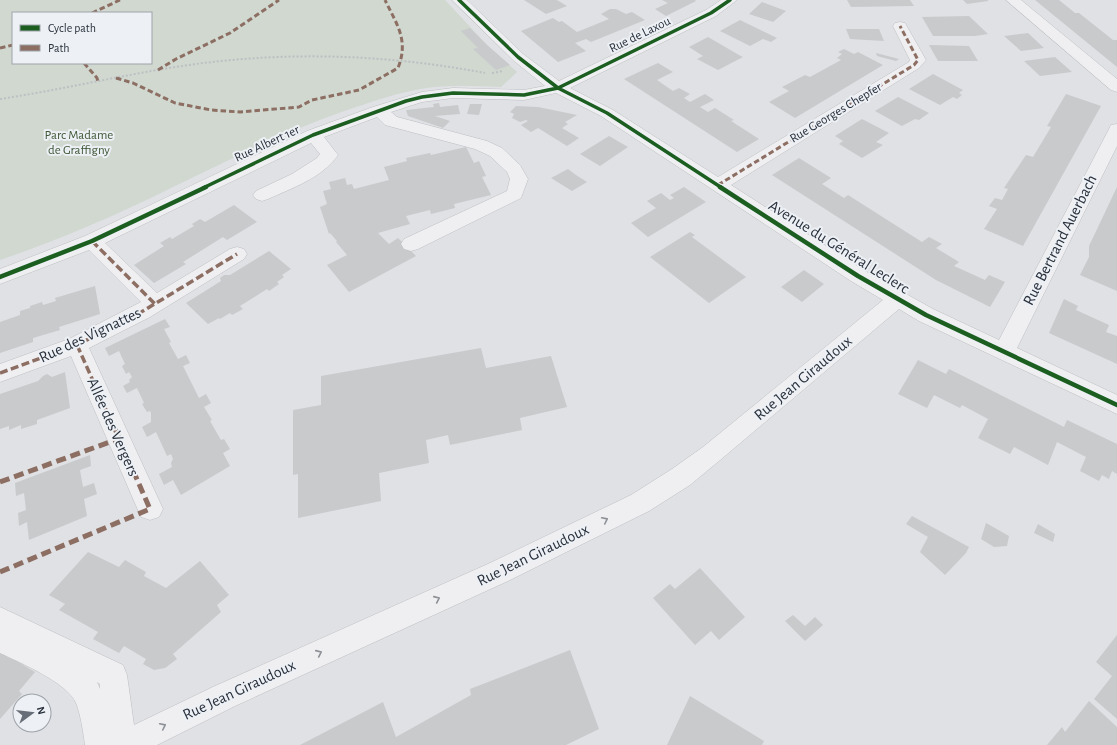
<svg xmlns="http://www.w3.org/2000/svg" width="1117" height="745" font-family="'Alegreya Sans',sans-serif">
  <rect width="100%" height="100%" fill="#dfe1e4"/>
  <path fill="#d0d8d0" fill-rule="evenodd" d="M0 0H445L487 45 517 72 501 87C474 86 447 84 420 89 398 93 377 100 356 107 292 128 233 158 173 187 117 215 59 240 0 260ZM13 13H151V63H13Z"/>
  <path fill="#c8cacc" d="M524 0H557L567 6 546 14Z
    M662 0H695L696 1 666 16 655 9 668 3Z
    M847 0H910L914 6 851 7Z
    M963 0H988V1L967 4Z
    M1035 0H1059L1075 13H1079L1113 40H1117V67Z
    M762 2 786 11 773 22 749 14Z
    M610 9H616L626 14 632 12 645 20 591 42 586 39 575 43 586 51 558 62 521 31 553 18 559 22 562 21 577 32 609 19 601 14Z
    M969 16 988 34 975 36H933L922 17Z
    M740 20 777 38 771 42 763 39 750 46 720 31Z
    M470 28 487 45 510 65 496 70 473 49 478 48 461 31Z
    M846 29H879L884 41 850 39Z
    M1028 33 1044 48 1021 51 1004 36Z
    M708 37 739 55 743 57 718 70 697 59 703 56 689 47Z
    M929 45 969 46 978 61H938Z
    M844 49 854 54 858 52 883 65 795 118 769 102 789 91 782 87 805 75 810 77 841 60 837 58 842 54 838 52Z
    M876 53 899 59 896 61 877 56Z
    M1055 57 1072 72 1040 76 1024 61Z
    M658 63 673 72 657 80 673 91 679 88 690 94 684 98 690 102 705 94 714 100 700 107 708 112 715 108 734 120 731 121 759 139 737 152 624 79Z
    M933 74 963 90 959 93 962 95 957 99 953 97 940 105 909 89Z
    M1066 94 1101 106 1023 246 984 229 997 209 989 206 995 198 1002 200 1008 189 1004 188 1026 155 1033 157 1051 127 1047 126Z
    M898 97 929 113 919 120 915 119 902 126 875 111Z
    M439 103 440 107 458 105 460 114 435 116 450 121 443 128 408 116 406 110 434 107 433 104Z
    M470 104H482L479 115 467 114Z
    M516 106 538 107 577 115 565 122 568 124 562 128 579 138 567 146 538 128 531 132 521 125 528 121 526 120 520 122 512 118 514 114 510 112Z
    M862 119 889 133 876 142 883 145 862 158 839 144 843 141 835 136Z
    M609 136 628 147 600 166 580 154Z
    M466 147 474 163 479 161 486 176 482 177 491 195 454 204 455 208 431 214 430 210 406 216 410 224 378 233 389 244 398 238 416 256 349 292 327 265 347 255 336 242 337 241 330 233 329 234 320 207 327 204 323 191 331 189 329 182 345 178 347 185 352 184 354 189 389 180 384 167 407 161 406 158 430 153 431 155Z
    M799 158 831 178 822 184 844 198 848 195 922 242 929 237 942 244 936 248 959 262 954 266 985 280 989 275 1005 282 990 307 936 280 772 175Z
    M568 169 576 175 587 182 572 191 551 178Z
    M684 187 706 202 648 237 631 223 656 208 647 201 661 193 670 200 674 198 670 195Z
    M1117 187V291L1080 275 1089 257V246Z
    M234 205 257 222 227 240 223 237 183 262 186 264 154 283 134 265 164 246 160 243 170 237 172 239 194 226 192 224 200 219 205 222Z
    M690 232 695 235 692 237 746 277 709 303 650 257Z
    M269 251 291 269 282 275 284 277 277 282 279 284 269 291 267 289 240 306 243 309 232 315 230 313 220 319 219 318 208 324 186 303 221 281 220 278 224 275H230Z
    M804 270 824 284 802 302 781 287Z
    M95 286 100 314 59 327 60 330 33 338V342L0 353V322L20 315V311L30 308V306L42 302 43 305 56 301 55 298Z
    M1064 299 1078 306 1076 310 1109 325 1106 332 1117 336V364L1049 333Z
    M165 319 170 327 164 329 171 342 169 343 178 359 186 355 190 363 183 366 199 398 206 394 211 403 204 407 212 420 210 421 221 440 224 439 230 449 223 453 230 466 181 495 173 480 164 485 159 474 172 467 171 463 173 459 171 454 167 456 156 432 147 437 142 427 151 422V413L150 411 147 412 142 404 144 403 137 388 127 393 123 386 130 382 129 380 132 377 129 372 126 374 122 366 125 364 119 351 109 356 105 348Z
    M481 348 486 368 551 356 567 407 520 418 522 430 450 445 448 435 426 440 429 463 379 473 381 501 298 518V474L293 475V410L321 405V376Z
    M918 360 946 374 949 369 1064 427 1067 420 1117 444V474L1112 471 1109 479 1102 475 1099 481 1080 471 1086 457 1057 442 1048 465 1014 447 1010 454 978 438 988 419 962 405 960 408 934 395 927 408 898 394Z
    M65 372 70 408 37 420V424L21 429V425L9 430V426L0 429V394L38 381 43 376 47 374 52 377Z
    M90 455 91 466 80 470 83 487 94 483 97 494 84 499 87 516 29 540 27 522 19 526 18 513 26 510 24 493 16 496 15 483Z
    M912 516 969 547 966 553 945 575 920 552 928 537 906 524Z
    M986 523 1009 536 1007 546 994 547 981 539Z
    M1038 524 1055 534 1053 542 1034 533Z
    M88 552 119 567 125 560 146 572 144 576 166 588 200 561 229 595 217 605 221 612 173 654 177 659 165 668 154 670 143 664 146 659 124 646 119 653 93 639 98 632 59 610 65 604 49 595Z
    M700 568 745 617 719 640 711 631 695 645 653 598 670 584 675 589Z
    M793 615 805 626 815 617 823 625 805 641 785 621Z
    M1117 635V719L1094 699 1112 676 1096 662Z
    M570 650 599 729 566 745H300L383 702 396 737 471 695 470 689Z
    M0 651 35 672 19 691 22 694 0 719Z
    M690 696 764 741 762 745H667Z
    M1089 701 1117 727V745H1047L1062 727 1065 732Z"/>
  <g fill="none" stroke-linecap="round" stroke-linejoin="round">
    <g stroke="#bdbfc2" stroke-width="1">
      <path id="minor" d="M452 0H467L523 54 559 81 706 10 721 0H737L716 16 570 88 613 110 718 177 909 62 910 60 893 26 895 23 900 22 905 23 926 60 919 68 731 185 865 271 933 309 999 340 1109 129 1111 125 1117 124V146L1017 348 1117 395V414L919 321 899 309 719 461 690 485 649 511 508 581 235 706 157 745H85C83 731 81 716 76 703 68 683 19 662 0 653V607L123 665 127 675 134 725 215 686 490 563 631 495 672 469 703 447 883 300 851 281 601 116 556 93 524 100 453 98 422 102 391 112 397 117 487 141 502 148 520 165 528 179 521 198 418 249 411 251 404 249 401 244 404 239 507 191 510 179 507 172 490 156 475 149 385 125 377 117 324 137 338 155C322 178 292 188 268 199L262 201 256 199 253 195 256 191 292 174 317 158 320 154 311 143 105 243 157 293 230 249 237 247 244 249 247 254 244 259 150 317 89 348 163 509 159 517 150 520 141 517 71 356 0 382V364L69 339 141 302 89 250 0 284V269L85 236 307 131 373 107 422 92 453 88 524 90 545 86 513 60ZM97 682 100 684V689Z
        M1006 0H1021L1117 79V92L1111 90Z"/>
    </g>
    <path stroke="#bdc0c3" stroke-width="2" stroke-dasharray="2 2" stroke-linecap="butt" d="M492 73 503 71
      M0 99C66 89 130 73 196 64 293 51 390 55 485 73"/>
    <use href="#minor" fill="#efeff1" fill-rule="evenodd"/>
    <path stroke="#8d6e63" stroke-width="3" stroke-dasharray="5.5 3" stroke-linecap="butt" d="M92 13 120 0
      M0 48 13 45
      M84 63 97 78 98 82
      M158 70 176 59 230 33 279 0
      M116 78 133 83 175 103 211 110 240 112 299 107 312 100 359 90 398 68C409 40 397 25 385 0
      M718 185 914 65 918 60 900 26"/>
    <path stroke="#8d6e63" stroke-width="3.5" stroke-dasharray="8 3.5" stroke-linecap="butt" d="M92 241 155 304
      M77 345 115 430
      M0 373 77 345 143 311 237 254"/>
    <path stroke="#8d6e63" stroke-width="5" stroke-dasharray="10 5" stroke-linecap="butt" d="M0 482 118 439
      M0 572 150 509 115 429"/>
    <g stroke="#edf0f4" stroke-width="5.5">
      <path id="cycleway-far1" d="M459 0 518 57 558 88 607 113 722 188
        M203 188 313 135 406 101 422 97 453 93 524 95 558 88 711 13 730 0"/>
    </g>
    <g stroke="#edf0f4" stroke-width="7">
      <path id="cycleway" d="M720 187 858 276 926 315 1117 405
        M0 277 92 241 206 187"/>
    </g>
    <use href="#cycleway-far1" stroke="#1b5e20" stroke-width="3.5"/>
    <use href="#cycleway" stroke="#1b5e20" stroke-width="4.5"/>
  </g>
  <defs><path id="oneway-chevron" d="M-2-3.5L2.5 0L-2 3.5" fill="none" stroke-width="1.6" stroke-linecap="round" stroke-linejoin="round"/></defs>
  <g stroke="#8c9096">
    <use href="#oneway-chevron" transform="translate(605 520) rotate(-26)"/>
    <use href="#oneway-chevron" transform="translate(437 599) rotate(-24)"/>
    <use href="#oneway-chevron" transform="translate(319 653) rotate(-24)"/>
    <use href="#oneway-chevron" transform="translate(163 726) rotate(-26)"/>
  </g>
  <g text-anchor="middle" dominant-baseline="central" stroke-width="4" stroke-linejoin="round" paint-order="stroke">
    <g font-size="13" fill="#28303c" stroke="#edf0f4">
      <text transform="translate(640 35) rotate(-26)">Rue de Laxou</text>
      <text transform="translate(836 113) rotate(-31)">Rue Georges Chepfer</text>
      <text transform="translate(267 144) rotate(-25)">Rue Albert 1er</text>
    </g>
    <g font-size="13" fill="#3e5736" stroke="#edf0f4">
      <text x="79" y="135">Parc Madame<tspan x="79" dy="15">de Graffigny</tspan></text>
    </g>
    <g font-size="16" fill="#28303c" stroke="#edf0f4">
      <text transform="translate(1060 240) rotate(-63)">Rue Bertrand Auerbach</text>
      <text transform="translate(839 247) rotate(32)">Avenue du Général Leclerc</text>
      <text transform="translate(90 335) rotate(-25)">Rue des Vignattes</text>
      <text transform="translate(803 378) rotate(-40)">Rue Jean Giraudoux</text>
      <text transform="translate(113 427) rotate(66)">Allée des Vergers</text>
      <text transform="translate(533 555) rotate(-26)">Rue Jean Giraudoux</text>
      <text transform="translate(239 690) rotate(-25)">Rue Jean Giraudoux</text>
    </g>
  </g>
  <rect x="12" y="12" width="140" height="52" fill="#edf0f4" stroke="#9ea3aa"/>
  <rect x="20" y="25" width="20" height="6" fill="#1b5e20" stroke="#9ea3aa"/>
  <text x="48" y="32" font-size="12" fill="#28303c">Cycle path</text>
  <rect x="20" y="45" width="20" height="6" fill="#8d6e63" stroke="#9ea3aa"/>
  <text x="48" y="52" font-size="12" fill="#28303c">Path</text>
  <g transform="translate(32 713) rotate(75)"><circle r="19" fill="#edf0f4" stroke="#9ea3aa"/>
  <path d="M0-3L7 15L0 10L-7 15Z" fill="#686e77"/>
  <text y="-6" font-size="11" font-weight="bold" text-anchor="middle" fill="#28303c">N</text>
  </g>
</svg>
